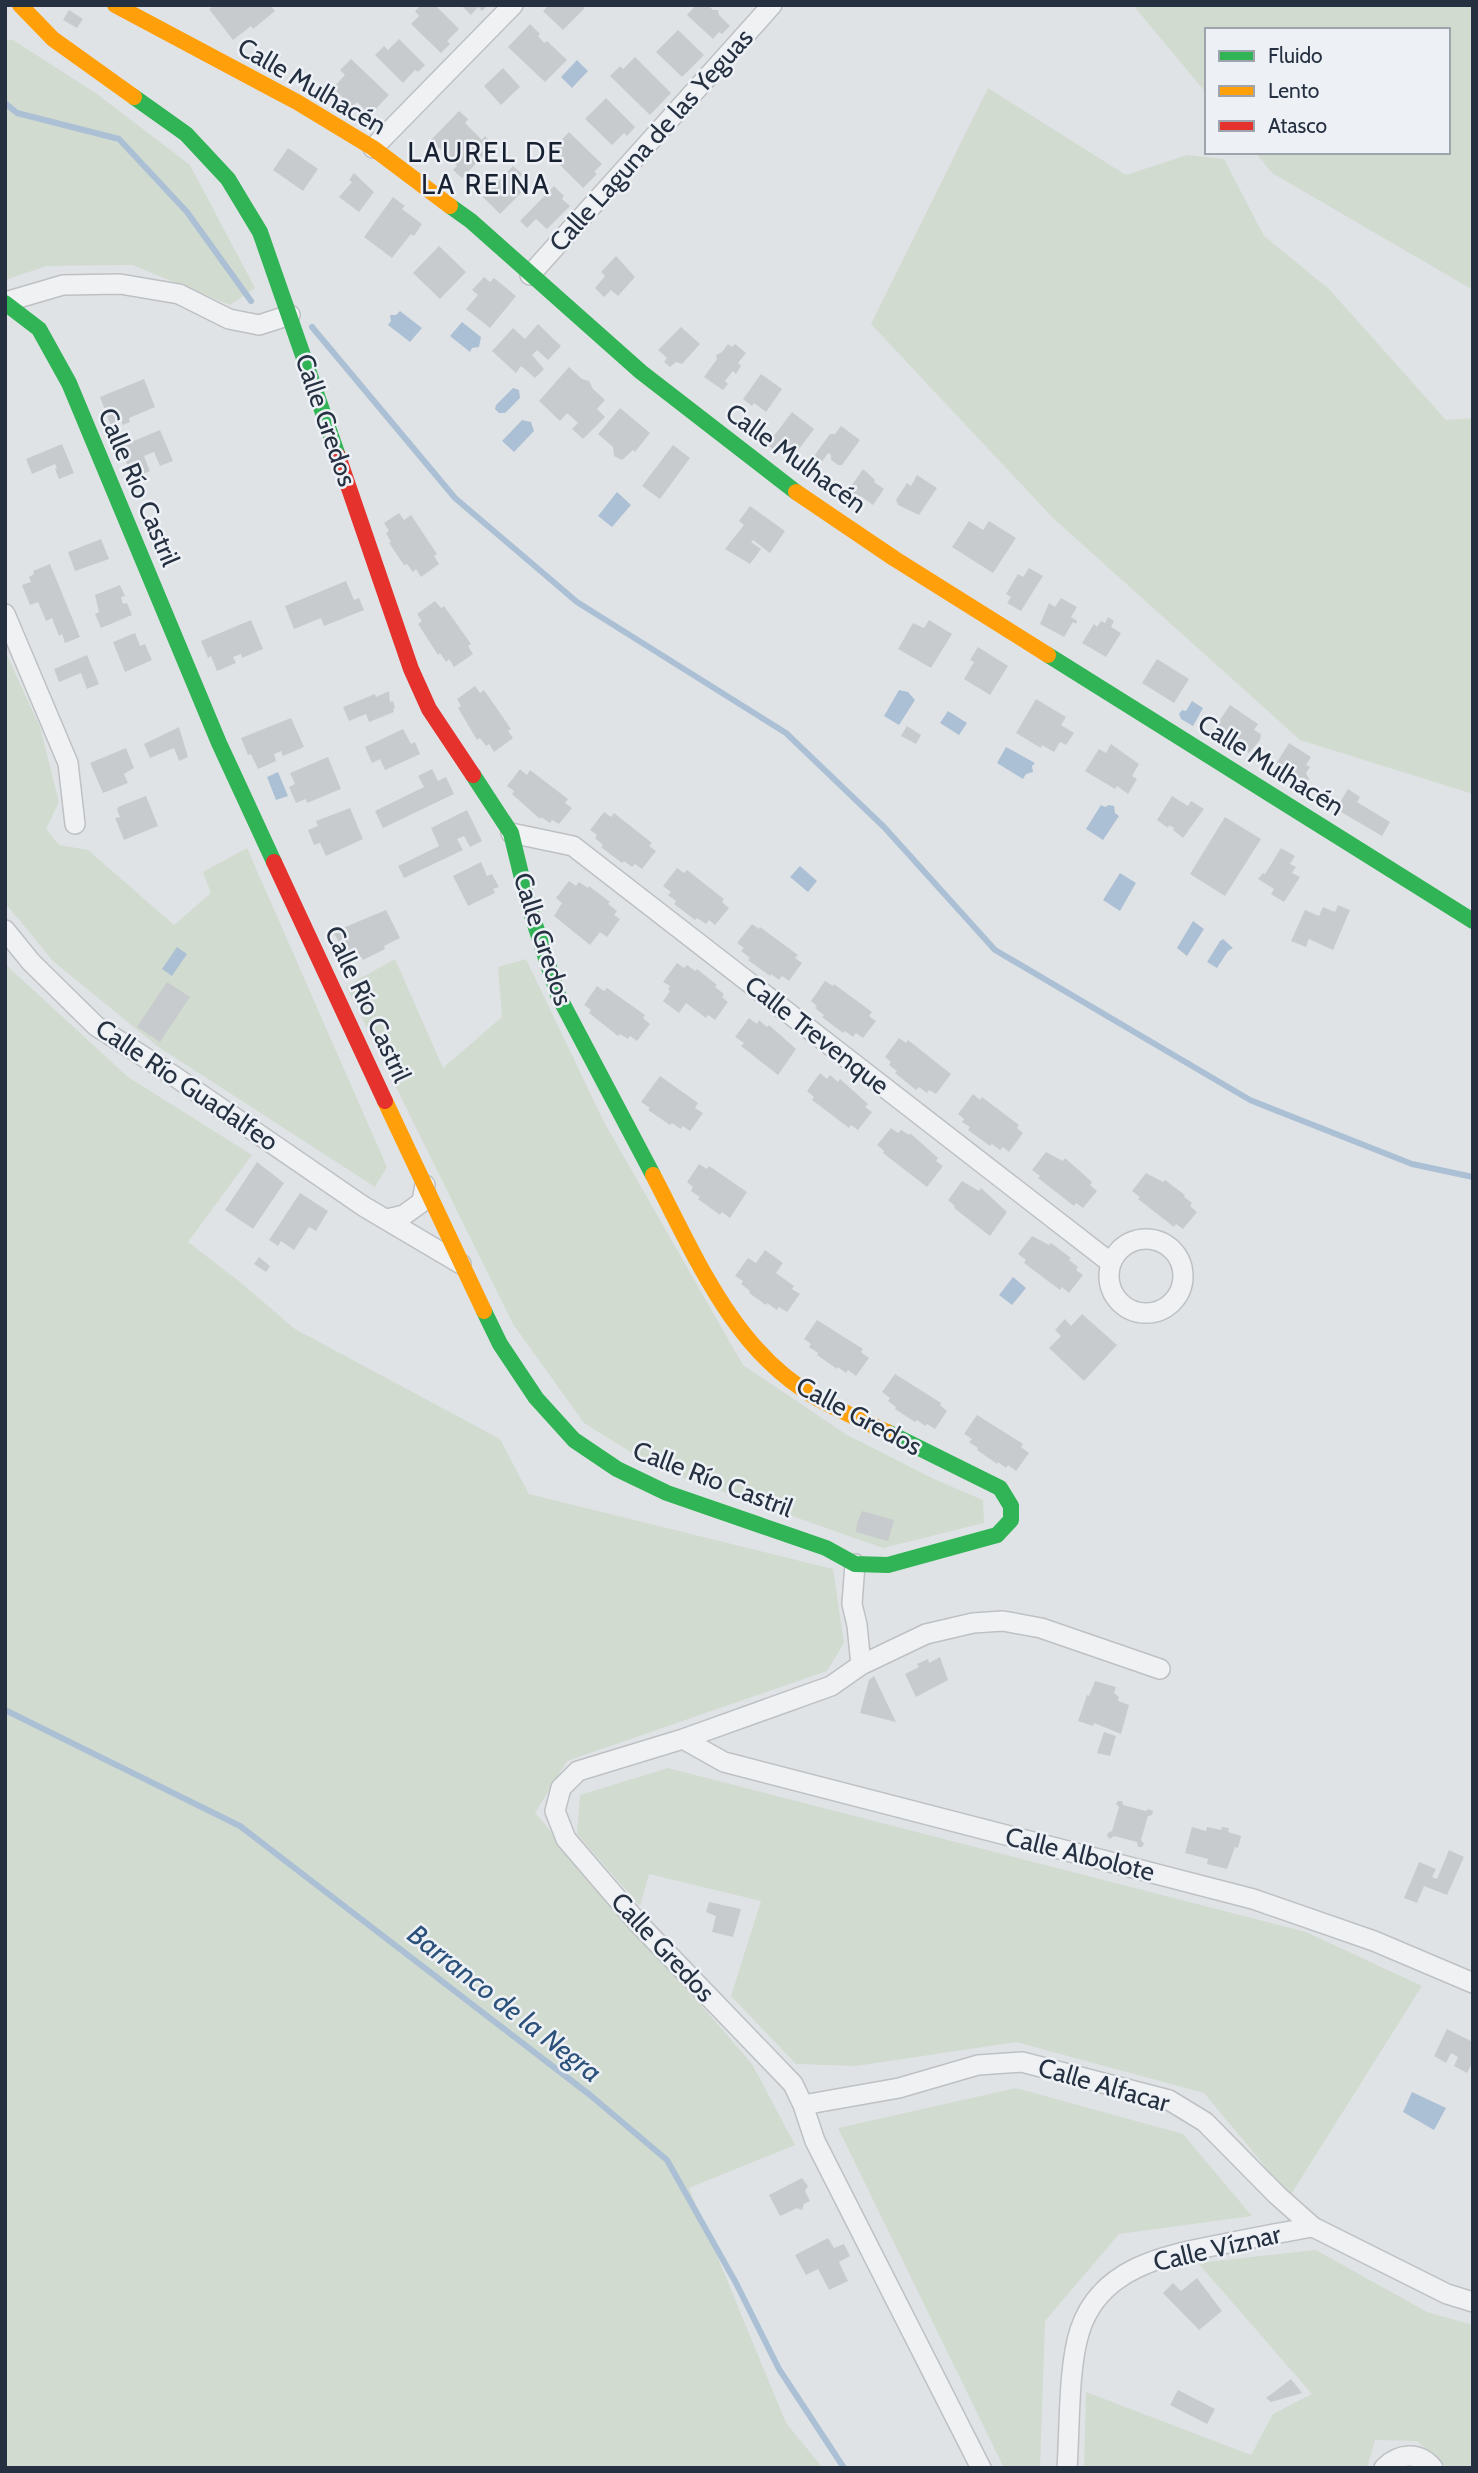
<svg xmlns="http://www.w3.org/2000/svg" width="1478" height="2473" font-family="Cabin,sans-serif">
  <rect width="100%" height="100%" fill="#e0e3e6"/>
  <path fill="#d1dbd0" d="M1133 5H1473V290L1272 173 1255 152H1448V30H1207V94Z
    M5 40H13L97 94 190 165 255 288 230 305 132 265 47 266 5 280Z
    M988 88 1126 175 1187 155 1224 159 1264 236 1329 289 1446 420 1473 418V794L1300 740 1053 518 871 324Z
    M5 651 40 727 59 802 46 829 59 845 88 850 174 925 211 893 203 872 247 848 387 1167 375 1187 157 1046 53 961 5 903Z
    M395 959 443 1068 502 1017 498 967 526 959 604 1122 743 1365 847 1435 934 1479 983 1500 984 1523 883 1548 658 1469 584 1423 513 1324 346 986Z
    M5 964 128 1077 252 1155 188 1242 240 1282 295 1329 500 1439 529 1494 833 1569 844 1643 827 1671 567 1761 535 1813 752 2064 795 2145 689 2188 786 2423 823 2468H5Z
    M668 1768 1306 1932 1422 1986 1290 2196 1204 2093 1016 2042 856 2066 796 2064 731 1996 761 1901 649 1874 640 1906 577 1834 580 1795Z
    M1016 2088 1183 2134 1252 2216 1119 2234 1045 2321 1040 2468H1004L838 2128Z
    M1316 2250 1427 2312 1473 2325V2468H1448L1417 2441 1375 2440 1367 2468H1084L1086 2392 1251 2455 1273 2414 1312 2394 1198 2263Z"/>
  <path fill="#abc0d4" d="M577 60 588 71 572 88 561 77Z
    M400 311 422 328 410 342 388 325 391 321 390 315H396Z
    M462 322 481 337 479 347 472 348 470 352 450 336Z
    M513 388 519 390 520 398 505 413H499L495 409 496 405Z
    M522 420 531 422 534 431 514 452 502 441Z
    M617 492 631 505 612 527 598 516Z
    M899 690 908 692 915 700 899 725 884 716Z
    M1192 701 1203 708 1193 726 1181 719 1179 714 1182 710 1186 711Z
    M948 711 967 723 959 735 940 723Z
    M1006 747 1035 763 1032 766 1033 772 1026 774 1023 779 997 763Z
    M278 772 288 796 276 800 267 777Z
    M1101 805 1105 807 1109 805 1114 806 1115 813 1119 816 1103 840 1086 829Z
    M800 866 817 881 808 892 790 877Z
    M1120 873 1136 883 1120 911 1103 900Z
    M1193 921 1204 929 1187 956 1177 948Z
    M1223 939 1233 948 1228 951 1217 968 1207 962 1220 941Z
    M177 947 187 954 172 976 162 969Z
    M1013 1277 1026 1288 1012 1305 999 1295Z
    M1412 2092 1446 2108 1434 2130 1403 2112Z"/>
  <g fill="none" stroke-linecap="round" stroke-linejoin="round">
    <path stroke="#abc0d4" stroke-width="6" d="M5 103 17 113 119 139 187 212 251 301
      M312 327 455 498 577 602 786 733 884 827 995 950 1250 1100 1412 1164 1473 1177
      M5 1710 240 1826 590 2095 667 2160 736 2283 779 2369 844 2468"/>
  </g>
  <path fill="#c8cbce" d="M215 5H270L275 11 253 29 251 26 233 40 209 9Z
    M421 5H435L459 29 447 41 450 44 441 53 411 24 419 16 415 11Z
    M461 5H488L482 11 478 7 471 15Z
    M549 5H581L585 8 563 30 543 11Z
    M696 5H708L713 10H718L719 15 730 26 722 34 719 32 713 39 687 15Z
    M69 10 83 19 77 28 63 20Z
    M530 24 540 34 538 36 544 43 547 41 567 60 545 82 508 47Z
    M678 30 704 55 682 77 656 52Z
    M399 39 425 65 418 72 415 70 403 83 375 55 384 46 388 50Z
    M635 57 671 93 650 115 610 76 620 66 623 69Z
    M351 59 389 95 370 115 357 102 353 107 333 88 345 75 340 70Z
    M503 68 520 87 501 105 484 86Z
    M606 98 635 127 627 136 624 133 612 145 585 119Z
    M459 111 468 119 465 123 482 140 485 136 494 145 462 178 453 170 457 166 439 148 435 152 427 144Z
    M569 132 602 164 594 172 597 174 583 188 558 163 564 158 554 148Z
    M288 148 318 169 303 191 273 170Z
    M513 166 522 174 519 178 528 186 500 214 483 197Z
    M354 173 374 192 359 212 339 197 352 182 349 180Z
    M554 186 564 196 562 199 570 206 547 229 536 219 527 228 520 221Z
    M393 197 405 206 402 209 422 224 414 236 411 234 392 258 364 237Z
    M439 246 466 272 440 299 413 273Z
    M616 256 635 277 618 296 611 290 604 297 595 288 605 276 601 272Z
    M484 277 490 282 494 278 516 296 490 328 466 309 478 295 472 290Z
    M538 324 561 346 548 360 537 350 532 355 544 369 535 378 521 366 516 373 492 351 513 328 525 339Z
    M681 327 700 344 682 364 676 362 670 367 664 362 667 358 658 350Z
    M728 344 732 347 735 344 746 353 738 363 741 366 736 374 733 371 725 381 728 384 723 390 704 377 717 359 716 355 722 352Z
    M569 367 582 379 589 381 593 389 605 400 597 409 605 417 583 439 572 429 578 423 567 413 560 421 539 401Z
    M761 374 782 389 766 412 754 403 752 406 743 399Z
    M144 379 155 407 129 418 130 422 123 425 121 421 111 426 100 397Z
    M620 408 650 433 635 452 633 450 622 460 614 456 613 447 598 434Z
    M792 412 814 429 796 453 782 443 776 451 767 445Z
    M841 426 860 440 842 465H838L831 460V455L828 453 819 466 811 460 830 434H835Z
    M160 430 173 461 160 466 154 452 144 456 150 471 133 478 124 457 128 455 124 445Z
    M62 444 74 473 59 479 55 469 57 468 55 464 32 474 26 459Z
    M673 445 690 458 660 499 642 486Z
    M863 469 875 480 874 482 884 489 873 505 862 497 856 495 853 499 846 494Z
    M917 475 937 488 919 515 898 505 896 500 907 483 911 486Z
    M750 506 785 531 770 553 753 540 751 542 761 549 750 564 725 549 744 525 739 521Z
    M399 513 404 520 411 515 437 554 434 556 439 564 421 577 416 569 413 572 407 564 404 565 389 543 391 542 386 533 389 531 384 523Z
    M969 521 983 530 989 521 1016 538 993 573 952 547Z
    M101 539 109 559 75 571 68 552Z
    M50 564 80 637 65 643 62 634 59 636 52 618 46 621 38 602 30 605 22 585 31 582 29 577 34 574 33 571Z
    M1029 568 1043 576 1021 611 1007 603 1011 597 1006 594 1018 574 1023 577Z
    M346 581 354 600 359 598 364 610 324 626 321 618 294 629 285 606Z
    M120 585 125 596 121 597 123 604 127 603 132 615 101 628 95 614 99 612 95 595Z
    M1061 598 1077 607 1071 617 1077 621 1076 624 1073 622 1064 637 1040 624 1049 603 1055 607Z
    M435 601 441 608 444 606 471 644 468 646 473 654 454 667 449 659 446 662 440 653 438 655 418 624 422 621 417 614Z
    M1108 617 1114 621 1111 627 1121 633 1106 657 1082 643 1094 624 1097 627 1101 621 1105 623Z
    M251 620 263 649 242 658 241 654 233 657 236 663 217 671 211 656 208 658 201 641Z
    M929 620 952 634 931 668 898 649 913 623 924 628Z
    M135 633 140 646 145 644 152 660 125 672 113 642Z
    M978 647 1008 666 990 695 964 679 974 662 970 660Z
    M87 655 99 684 87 689 81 673 59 682 54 669Z
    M1157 659 1189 679 1174 703 1142 683Z
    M475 686 480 693 484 690 511 729 508 731 513 738 494 752 489 744 486 746 480 738 477 740 458 708 461 706 457 699Z
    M389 691 390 702 393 701 395 708 393 709 394 712 369 722 366 714 349 721 343 707 375 694 376 697Z
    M1036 699 1066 717 1061 725 1074 733 1066 745 1060 742 1054 752 1042 745 1041 748 1016 733Z
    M1230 705 1258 724 1254 730 1261 734 1260 740 1249 753 1213 730Z
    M291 718 304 747 283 756 281 751 274 754 276 761 258 769 251 754 248 755 241 738Z
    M907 726 921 735 916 744 901 736Z
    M179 727 188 757 179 761 174 748 150 758 144 744Z
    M403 729 411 744 415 742 420 754 385 770 380 759 372 763 365 747Z
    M1289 743 1311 757 1306 765 1310 767 1306 773 1309 779 1306 784H1301L1274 767Z
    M1111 744 1139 764 1132 776 1137 779 1128 794 1117 786 1115 789 1085 771 1099 749 1106 753Z
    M126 748 134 768 124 774 128 783 103 793 90 763Z
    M328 757 341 789 307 803 306 799 296 803 289 787 295 784 290 773Z
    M432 769 438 781 446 777 454 794 383 828 375 811 424 787 418 776Z
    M520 769 527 775 530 770 568 799 565 803 572 808 559 824 552 820 550 823 541 817 540 819 512 794 514 791 507 786Z
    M1348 789 1360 797 1357 802 1390 822 1382 836 1336 809Z
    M146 796 158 826 124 840 115 818 120 817 117 810 118 807Z
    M1172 796 1188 806 1191 801 1204 809 1183 838 1173 830 1174 828 1169 825 1168 828 1157 820Z
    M350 808 363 839 326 856 320 843 314 845 308 830 318 826 316 821Z
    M467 810 482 841 470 847 464 836 457 839 463 850 404 878 398 866 439 846 431 828Z
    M604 812 611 817 614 813 652 843 649 846 656 851 642 869 635 864 632 867 624 861 622 863 601 847 603 845 595 838 597 835 590 830Z
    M1225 817 1261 839 1225 896 1190 874Z
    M1281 848 1295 856 1290 864 1296 867 1292 873 1300 877 1284 902 1271 894 1274 889 1258 879 1263 873 1265 874Z
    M481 862 487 876 492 874 499 887 493 889 495 893 468 906 453 876Z
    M677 868 684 873 687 870 724 899 722 902 729 908 715 925 709 920 706 924 697 918 695 920 674 904 676 901 668 895 671 892 663 886Z
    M569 881 576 886 579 882 588 888 589 886 610 902 608 904 617 911 614 915 620 919 607 937 600 932 590 945 554 916 562 903 556 898Z
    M1338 905 1350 910 1333 950 1309 939 1306 947 1291 941 1305 910 1319 916 1323 907 1335 912Z
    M386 910 400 938 384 946 385 949 363 960 362 957 351 962 333 932Z
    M752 924 759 929 760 927 798 955 795 958 802 963 789 981 782 976 779 980 771 974 770 976 748 960 750 958 741 951 744 948 737 943Z
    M677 963 684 968 687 965 695 971 697 969 717 985 715 987 724 994 722 997 728 1002 715 1020 708 1015 706 1018 686 1003 679 1013 663 1001 670 991 668 989 670 986 663 982Z
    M825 981 833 986 834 984 872 1012 869 1016 876 1021 863 1038 856 1033 853 1037 845 1031 843 1033 822 1017 824 1015 815 1008 817 1006 811 1001Z
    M167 982 190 997 160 1042 137 1027Z
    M597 986 604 991 607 988 645 1015 643 1018 650 1024 637 1041 630 1036 628 1039 620 1034 618 1036 589 1013 591 1010 584 1005Z
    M749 1018 757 1024 759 1020 767 1027 769 1025 796 1049 778 1075 741 1046 744 1043 735 1037Z
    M899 1038 906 1043 908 1040 951 1074 936 1094 929 1090 927 1093 919 1087 916 1090 895 1073 897 1071 889 1065 891 1062 885 1057Z
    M820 1073 827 1079 830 1075 838 1082 840 1079 868 1104 865 1107 872 1112 858 1130 851 1125 849 1128 812 1100 814 1097 807 1091Z
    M660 1076 698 1103 695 1108 703 1113 690 1131 683 1126 681 1129 672 1123 670 1125 648 1110 650 1108 641 1102Z
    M973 1094 980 1100 982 1097 1019 1125 1017 1128 1023 1133 1009 1152 1003 1147 1000 1150 992 1144 990 1146 968 1130 970 1127 962 1122 964 1119 958 1114Z
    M891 1128 898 1133 901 1130 909 1135 910 1133 938 1158 936 1161 943 1166 927 1187 883 1153 884 1151 877 1145Z
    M1046 1152 1063 1161 1065 1158 1092 1182 1090 1185 1097 1191 1083 1208 1076 1203 1074 1206 1038 1178 1040 1176 1032 1170Z
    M257 1162 284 1183 253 1229 225 1210Z
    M699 1164 707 1169 709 1166 747 1192 730 1218 722 1212 720 1215 698 1199 700 1197 691 1191 693 1187 687 1182Z
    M1146 1173 1163 1182 1165 1180 1185 1195 1184 1197 1192 1203 1190 1206 1197 1212 1183 1229 1176 1224 1174 1227 1138 1199 1140 1197 1132 1191Z
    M962 1181 979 1191 981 1188 1007 1212 990 1236 954 1208 955 1206 948 1200Z
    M300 1193 328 1211 316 1231 309 1227 294 1250 281 1241 278 1246 269 1240Z
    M1032 1236 1049 1245 1051 1243 1071 1258 1069 1260 1078 1267 1076 1270 1083 1275 1069 1293 1062 1287 1060 1290 1024 1263 1026 1260 1018 1254Z
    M765 1250 783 1263 776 1273 794 1286 792 1289 800 1294 787 1312 779 1307 777 1310 767 1303 766 1305 749 1293 750 1291 741 1284 743 1281 735 1276 748 1258 756 1263Z
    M259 1257 270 1266 266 1272 254 1264Z
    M1082 1314 1117 1345 1084 1381 1049 1348 1061 1336 1055 1330 1065 1319 1071 1326Z
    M817 1320 863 1349 861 1352 869 1358 856 1376 848 1370 846 1373 838 1367 837 1369 817 1355 818 1353 809 1347 811 1344 804 1339Z
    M895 1374 941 1403 940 1405 947 1411 935 1429 927 1424 925 1426 917 1420 915 1422 895 1409 896 1407 888 1401 890 1398 882 1392Z
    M977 1415 1023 1444 1021 1447 1029 1453 1016 1471 1008 1465 1006 1468 998 1462 997 1464 977 1450 978 1448 969 1442 972 1439 964 1434Z
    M862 1511 894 1520 888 1541 856 1532 857 1523Z
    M940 1657 948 1680 916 1697 905 1674 919 1667 917 1664 928 1659 929 1663Z
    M874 1676 896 1722 860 1713 869 1680Z
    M1095 1681 1116 1687 1114 1693 1119 1697 1118 1701 1129 1705 1121 1734 1094 1723 1093 1726 1078 1721 1087 1695 1089 1696Z
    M1104 1732 1116 1736 1110 1756 1097 1753Z
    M1118 1801H1122L1123 1805 1146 1811 1148 1809 1153 1811 1152 1815 1148 1816 1141 1840 1144 1844 1142 1847H1138L1137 1842 1114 1836 1110 1839 1107 1836 1108 1833 1112 1831 1119 1807 1116 1804Z
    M1192 1827 1206 1831 1207 1827 1221 1830 1222 1827 1229 1828 1228 1832 1241 1836 1238 1848 1235 1847 1227 1869 1207 1864 1208 1859 1185 1853Z
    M1449 1850 1464 1857 1447 1895 1424 1886 1417 1903 1404 1898 1419 1862 1436 1869 1432 1877 1437 1879Z
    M709 1902 741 1909 733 1937 712 1932 716 1916 706 1912Z
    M1447 2029 1473 2042V2062L1467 2073 1454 2066 1458 2057 1451 2053 1446 2063 1434 2056Z
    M802 2178 808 2186 805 2191 810 2201 804 2204 802 2210 797 2208 780 2216 769 2195Z
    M828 2238 834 2248 844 2244 850 2256 839 2262 848 2281 829 2290 818 2269 806 2275 795 2255Z
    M1197 2278 1222 2311 1199 2330 1163 2293 1173 2283 1181 2291Z
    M1291 2379 1302 2393 1271 2402 1266 2398Z
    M1178 2390 1215 2409 1207 2424 1170 2405Z"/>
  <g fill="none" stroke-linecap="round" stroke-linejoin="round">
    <g stroke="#bec1c4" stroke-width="22">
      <path id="street" d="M373 148 513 5
        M530 275 772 5
        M5 302 63 285 120 284 179 294 229 319 259 325 290 315
        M5 614 68 763 75 824
        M511 833 573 846 1111 1263
        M5 930 31 962 96 1026 174 1076 363 1206 461 1264
        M387 1219 404 1215 422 1202 425 1185
        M1109 1276a37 37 0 1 1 74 0a37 37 0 1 1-74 0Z
        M855 1564 852 1604 857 1625 861 1665
        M683 1739 724 1762 1253 1899 1374 1941 1473 1983
        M803 2105 899 2088 978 2065 1022 2062 1169 2100 1205 2122 1277 2195 1313 2227 1447 2294 1473 2302
        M981 2468 815 2141 803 2105 793 2084 639 1924 566 1839 555 1811 561 1788 578 1771 683 1739 831 1686 861 1665 926 1634 973 1623 1003 1621 1041 1628 1160 1669
        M1067 2468C1070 2427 1068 2367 1080 2330 1101 2266 1167 2255 1223 2244 1253 2238 1283 2232 1313 2227
        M1384 2468C1399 2453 1419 2451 1433 2468"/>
    </g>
    <use href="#street" stroke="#f0f1f3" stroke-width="19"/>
    <path stroke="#30b455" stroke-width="16" d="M134 97 186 134 228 179 260 232 338 456
      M450 206 471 221 641 372 796 492
      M5 303 39 329 69 383 219 743 274 862
      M1048 655 1473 921
      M473 775 511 833 528 903 558 995 653 1175
      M484 1311 500 1344 536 1398 574 1440 617 1469 667 1493 826 1548 855 1564 888 1565 997 1535 1011 1520V1506L1000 1488 887 1432"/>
    <path stroke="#ff9f0a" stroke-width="16" d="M20 5 53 39 134 97
      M115 5 297 102 373 148 450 206
      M796 492 895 559 1048 655
      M385 1101 484 1311
      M653 1175C695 1255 733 1350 815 1397 838 1410 863 1421 887 1432"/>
    <path stroke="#e5322d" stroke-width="16" d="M338 456 411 669 429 709 473 775
      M274 862 385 1101"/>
  </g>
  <g text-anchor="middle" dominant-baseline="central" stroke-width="5" stroke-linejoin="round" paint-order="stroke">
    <g font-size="26" fill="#253041" stroke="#edf1f6">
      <text transform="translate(312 86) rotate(30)">Calle Mulhacén</text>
      <text transform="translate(651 140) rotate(-48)">Calle Laguna de las Yeguas</text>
      <text transform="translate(326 420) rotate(71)">Calle Gredos</text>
      <text transform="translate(796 458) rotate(36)">Calle Mulhacén</text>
      <text transform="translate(139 487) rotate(67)">Calle Río Castril</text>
      <text transform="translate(1271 765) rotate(32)">Calle Mulhacén</text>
      <text transform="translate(543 939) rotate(72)">Calle Gredos</text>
      <text transform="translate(368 1004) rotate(65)">Calle Río Castril</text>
      <text transform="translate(817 1035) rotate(38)">Calle Trevenque</text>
      <text transform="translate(187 1085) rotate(34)">Calle Río Guadalfeo</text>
      <text transform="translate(859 1416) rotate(28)">Calle Gredos</text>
      <text transform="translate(713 1479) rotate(21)">Calle Río Castril</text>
      <text transform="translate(1080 1854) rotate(14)">Calle Albolote</text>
      <text transform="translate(663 1947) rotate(47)">Calle Gredos</text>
      <text transform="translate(1104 2085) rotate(16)">Calle Alfacar</text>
      <text transform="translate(1217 2248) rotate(-13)">Calle Víznar</text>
    </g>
    <g font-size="28" letter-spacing="2" fill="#182132" stroke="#edf1f6">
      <text x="486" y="152">LAUREL DE<tspan x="486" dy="32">LA REINA</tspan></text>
    </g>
    <g font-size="28" font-style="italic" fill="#2b507a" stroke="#edf1f6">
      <text transform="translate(505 2003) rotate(38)">Barranco de la Negra</text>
    </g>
  </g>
  <rect width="1478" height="2473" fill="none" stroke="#253041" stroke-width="14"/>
  <rect x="1205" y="28" width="245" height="126" fill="#edf1f6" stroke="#9da4ae" stroke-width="2"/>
  <rect x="1219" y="51" width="35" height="10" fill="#30b455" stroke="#9da4ae" stroke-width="2"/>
  <text x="1268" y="63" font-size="21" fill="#253041">Fluido</text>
  <rect x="1219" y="86" width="35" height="10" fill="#ff9f0a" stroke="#9da4ae" stroke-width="2"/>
  <text x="1268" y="98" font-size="21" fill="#253041">Lento</text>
  <rect x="1219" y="121" width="35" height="10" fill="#e5322d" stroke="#9da4ae" stroke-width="2"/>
  <text x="1268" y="133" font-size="21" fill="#253041">Atasco</text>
</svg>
